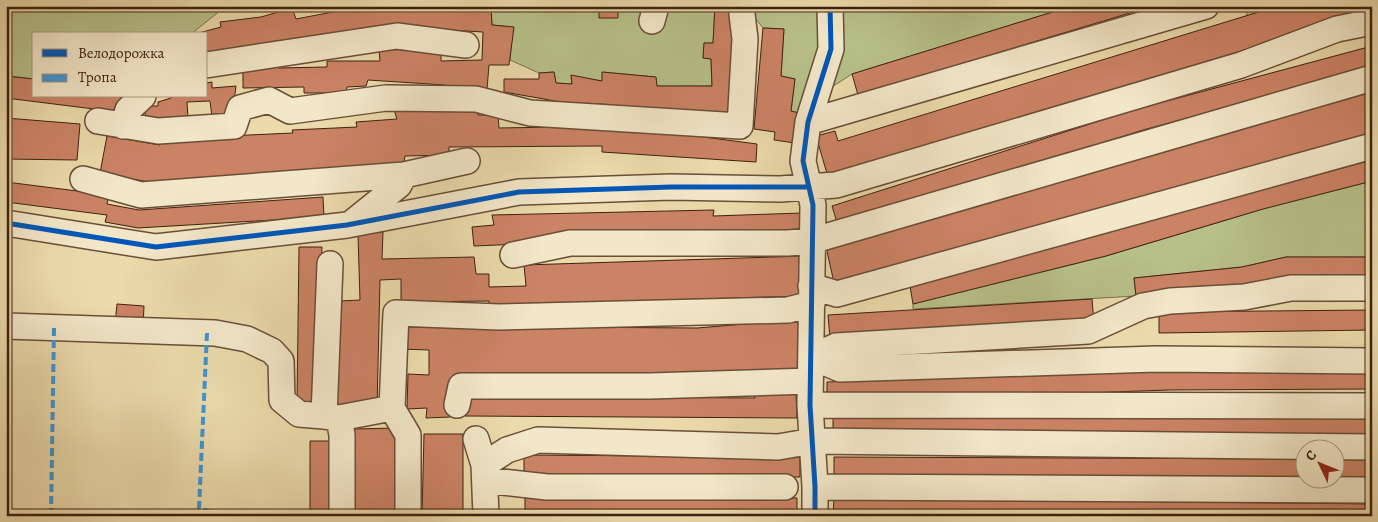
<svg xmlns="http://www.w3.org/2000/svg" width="1378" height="522" font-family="Alegreya,serif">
  <rect width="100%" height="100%" fill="#ebdaab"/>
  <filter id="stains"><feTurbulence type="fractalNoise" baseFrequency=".004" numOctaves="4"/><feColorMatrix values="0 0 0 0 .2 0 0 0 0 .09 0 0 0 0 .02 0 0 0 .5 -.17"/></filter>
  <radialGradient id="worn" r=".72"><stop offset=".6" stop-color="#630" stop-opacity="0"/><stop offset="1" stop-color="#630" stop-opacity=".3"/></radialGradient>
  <path fill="#b7c089" stroke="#7b704e" d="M6 6H226L191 34H34V79L6 76Z
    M472 6H715L713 43H704L703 58 711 59 712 86H657L655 77 603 72 602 81 571 76 572 84 556 83 554 72 539 73 510 60 513 27 492 25 491 8Z
    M746 6H1072L852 74 821 94 799 113 791 111 795 79 781 76 784 29 763 28Z
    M1246 6H1278L1247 16Z
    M1372 181V257H1286L1242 267 1134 278 1136 296 913 309V304L1106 256 1263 209Z"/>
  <path fill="#cb8365" stroke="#3f2012" d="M415 6 491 8 492 25 514 27 509 65H489L487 89H444L445 85 368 80 366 86 347 87 346 93H304V87L243 88V70L278 64V68L327 67V61H380L379 50 441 49V61L482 60 483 32 417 28 206 57V34H195L221 27 220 22 261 17 292 8 296 19 338 11Z
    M715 6H734L728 118 602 104H572L504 92V79H539V73L554 72 556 83 572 84 571 75 602 81V72L656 77 657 86H712L711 59 703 58 704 43H713Z
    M1072 6H1153L858 95 852 74Z
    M1278 6H1353L1356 16 828 177 816 136 835 131 838 141Z
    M599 7H618V18H599Z
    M763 28 784 29 781 76 795 79 791 111 799 113 795 143 774 140 775 132 754 129Z
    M1372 46V68L1143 130 838 226 832 206 1137 109Z
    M6 76 34 79V96H121L118 112 6 98Z
    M212 82V88L236 86 232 117H212L210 101 187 102 188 118 146 120 144 106H158V102L171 98V96H206V83Z
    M1372 92V139L835 287 826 247Z
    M477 107 478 115H498L499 128 620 126 757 144 756 162 602 152V146L449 147V155L405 156 404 163 198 185 166 180 165 185 100 173 107 136 160 145 161 139 293 133 292 130 357 127 356 122 397 119 394 110Z
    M6 118 80 124 77 160 6 159Z
    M1372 160V181L1263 209 1106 256 913 304 910 286Z
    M6 182 109 195 107 204 139 210 323 197 324 217 138 228 105 222 107 215 6 202Z
    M714 210 713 216 802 213 803 232 474 246 472 227 494 225 492 215Z
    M383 232 382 259 474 257 476 274H489V287L526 286 524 265 806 256 805 296 489 305V301L401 302V279L380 280 377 408 332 410 340 301 360 300 358 234Z
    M299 247H322L317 404 297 403Z
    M1286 257H1372V281L1136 296 1134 278 1242 267Z
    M1092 299 1094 323 830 339 828 315Z
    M117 304 144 306 143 327 115 325Z
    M1372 310V330L1159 333V312Z
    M805 319 803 368 785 372 672 379 453 375 450 417 426 418 427 408 407 409 408 374 429 375V350L400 349 401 326 697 328Z
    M1372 368V389L1169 390 827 402V382L1169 370Z
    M754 394H796L797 418 465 416 466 396 755 398Z
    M833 412 1372 414V434L1159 435 833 432Z
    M396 428 397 516H355L354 429Z
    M424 434H463V516H422Z
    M310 441H333V516H310Z
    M524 455 800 457V477L524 475Z
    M834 457 1306 459V480H1336V459H1372V481L834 479Z
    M525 498H797V516H525Z
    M834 498 1372 504V516H833Z"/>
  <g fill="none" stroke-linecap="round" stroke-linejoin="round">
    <g stroke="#6a4e38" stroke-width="28">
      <path id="minor" d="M652 21 656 6
        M206 65 397 36 466 45
        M98 121 158 131 234 126 240 108 269 100 290 111 386 98 476 99 530 113 740 126 745 39 741 6
        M808 122 1206 6
        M123 126 128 110 143 96
        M83 179 141 195 404 175 467 161
        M353 222 399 185 404 175
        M6 223 156 247 347 225 519 192 671 187 780 189 836 185 1241 65 1337 29 1372 22
        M513 255 570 243H788L811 241 1372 78
        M811 286 837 294 1372 146
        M1372 288H1291L1244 297 1170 301 1143 306 1088 331 836 346 812 357 840 369 1156 359 1372 361
        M6 326 215 333 247 339 272 351 281 361 282 400 299 414 324 416 330 264
        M457 405 461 386H650L810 381
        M810 405 1372 406
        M324 416 339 418 392 408
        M339 418 342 435V516
        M476 439 484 465
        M485 480 547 487H785
        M815 487 1372 490
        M408 516V435L392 408 396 313 499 317 788 310 812 304
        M486 516 484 465 507 450 538 440 778 447 813 441 1372 447
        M815 516V487L810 405 813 205 803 161 808 122 831 49 830 6"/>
    </g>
    <use href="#minor" stroke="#f2e7c8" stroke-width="25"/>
    <path stroke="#3f94d3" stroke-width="4" stroke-dasharray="8 4" stroke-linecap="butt" d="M207 333 199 508 223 516
      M51 516 54 328"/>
    <g stroke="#f2e7c8" stroke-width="8">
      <path id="cycleway" d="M6 223 156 247 347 225 519 192 671 187H809
        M815 516V487L810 405 813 205 803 161 808 122 831 49 830 6"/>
    </g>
    <use href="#cycleway" stroke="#0057b8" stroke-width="5"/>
  </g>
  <rect width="1378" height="522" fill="none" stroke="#ebdaab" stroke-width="25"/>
  <rect x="8" y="8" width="1363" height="507" fill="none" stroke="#3f2012" stroke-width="2.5"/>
  <rect x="12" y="12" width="1353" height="497" fill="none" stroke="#3f2012"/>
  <rect x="32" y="32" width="175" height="65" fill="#f2e7c8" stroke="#aa977f"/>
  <rect x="42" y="49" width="25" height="8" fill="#0057b8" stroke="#aa977f"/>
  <text x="78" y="58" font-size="15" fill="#3f2012">Велодорожка</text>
  <rect x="42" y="74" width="25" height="8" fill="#3f94d3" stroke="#aa977f"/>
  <text x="78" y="82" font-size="15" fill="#3f2012">Тропа</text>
  <g transform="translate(1320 464) rotate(313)"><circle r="24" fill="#f2e7c8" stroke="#aa977f"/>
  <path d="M0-4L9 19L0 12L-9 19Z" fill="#8f2418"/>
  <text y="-8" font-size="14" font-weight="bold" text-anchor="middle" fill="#3f2012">С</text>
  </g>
  <rect width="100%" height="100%" filter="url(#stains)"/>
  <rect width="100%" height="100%" fill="url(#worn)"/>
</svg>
